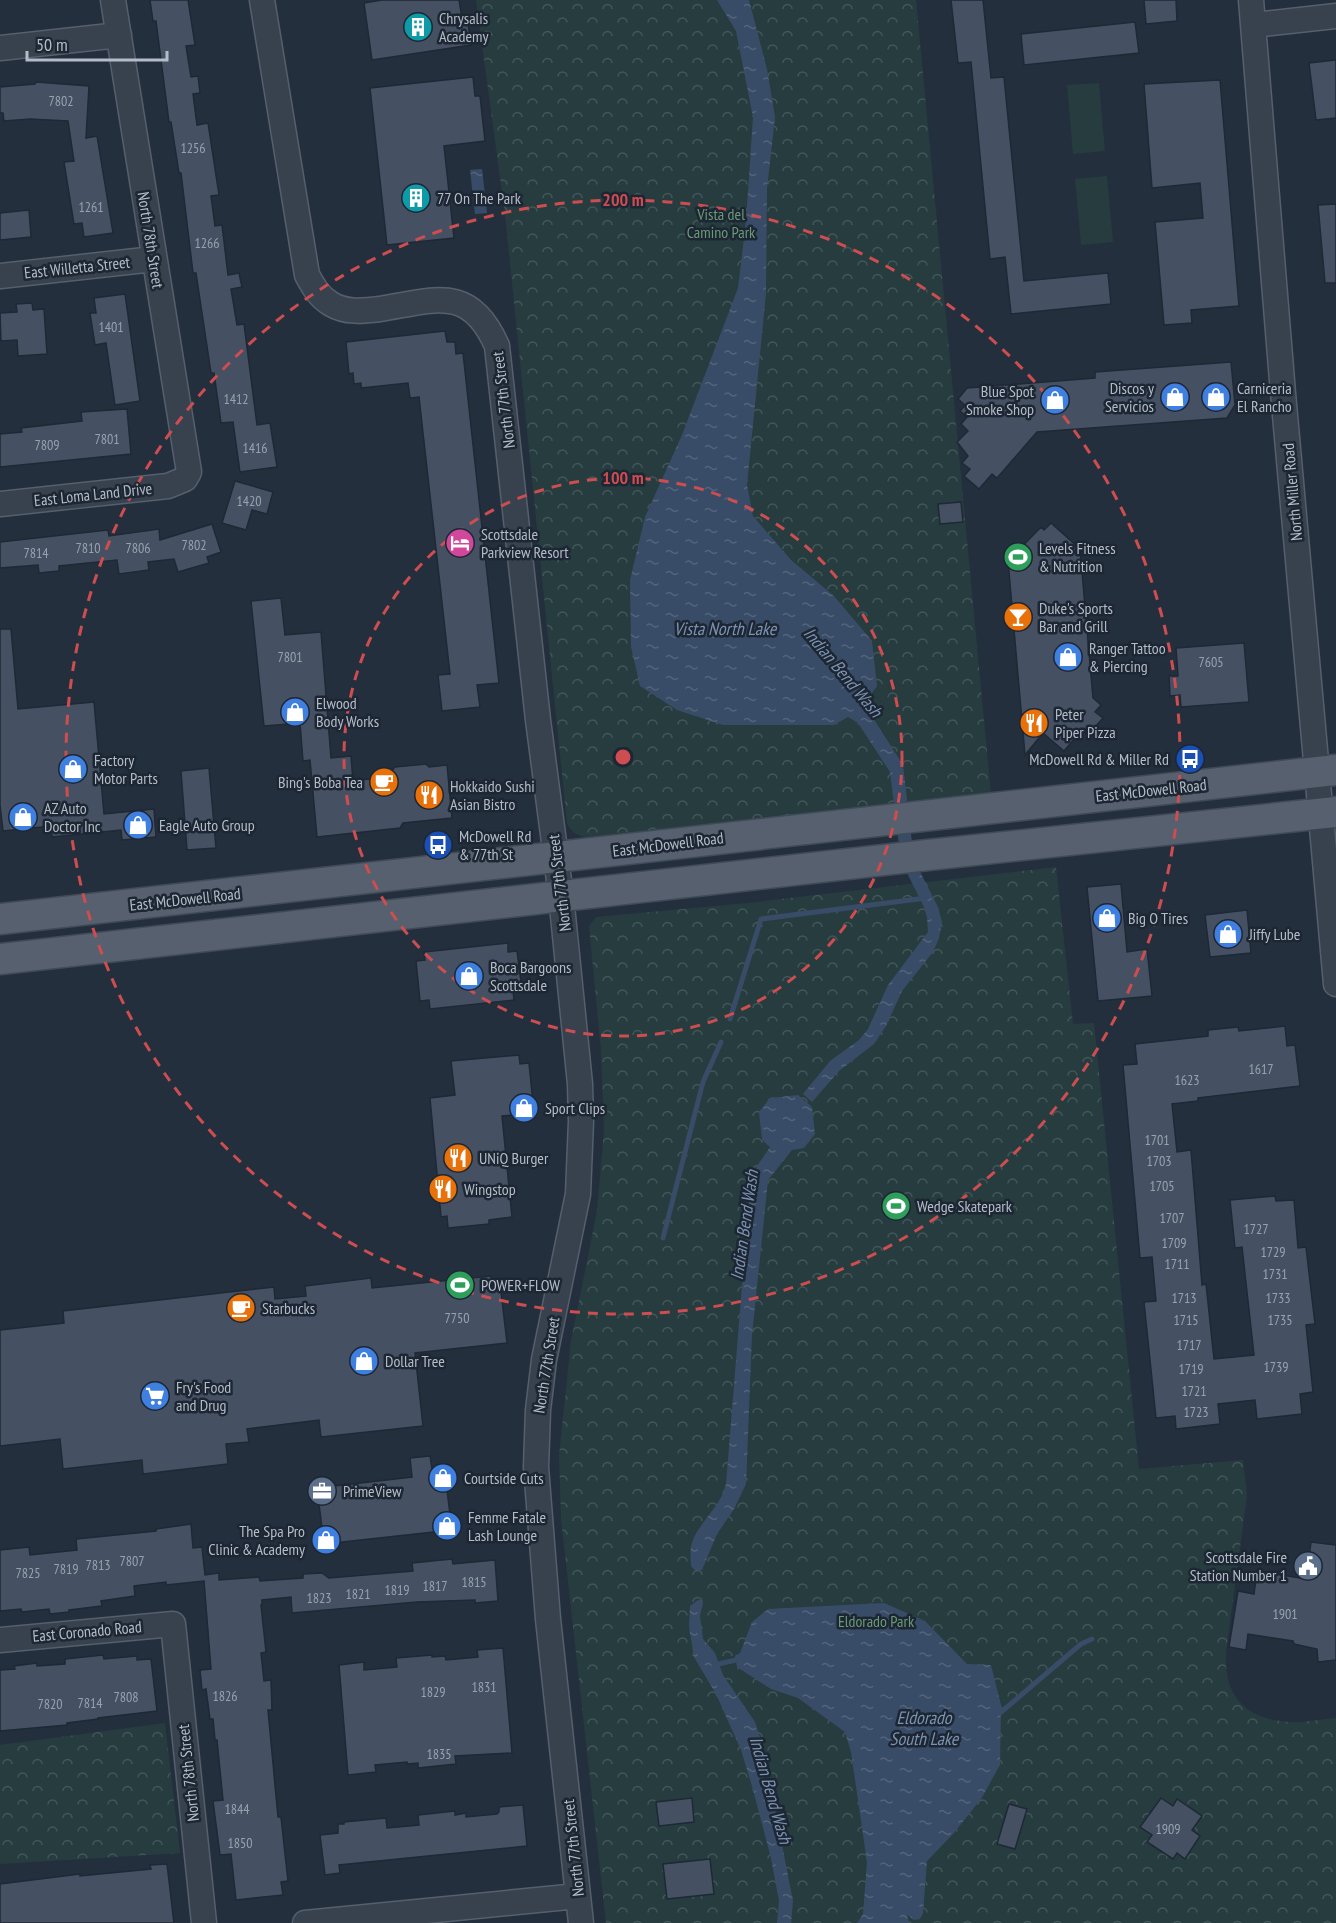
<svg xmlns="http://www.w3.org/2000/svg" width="1336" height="1923" font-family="'PT Sans Narrow',sans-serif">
  <defs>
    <pattern id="forest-crowns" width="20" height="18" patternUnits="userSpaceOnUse" patternTransform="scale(1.5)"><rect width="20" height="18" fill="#263c3f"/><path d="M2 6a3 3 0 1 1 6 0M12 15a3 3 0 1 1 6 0" fill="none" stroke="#435659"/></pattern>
    <pattern id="water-ripples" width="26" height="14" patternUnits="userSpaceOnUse" patternTransform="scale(1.5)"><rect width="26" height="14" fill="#394c67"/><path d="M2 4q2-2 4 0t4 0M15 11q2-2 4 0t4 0" fill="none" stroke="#53647b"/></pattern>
  </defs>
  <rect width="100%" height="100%" fill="#242f3e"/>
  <path fill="#263c3f" d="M1099 83 1105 151 1073 154 1067 85Z
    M1107 176 1113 242 1081 245 1075 179Z"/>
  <path fill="url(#forest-crowns)" d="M476 0H916L991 794 586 837C576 835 571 832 567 823L505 214Z
    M1056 867 1073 1024 1094 1023 1139 1469 1243 1460 1247 1495 1226 1652C1224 1697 1244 1718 1289 1722 1304 1723 1321 1719 1336 1718V1923H606L561 1518 559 1456 571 1341 597 1211 604 1130 601 1050 589 926 596 917 748 903Z
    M165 1723 180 1853 0 1864V1745Z"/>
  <path fill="url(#water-ripples)" d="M717 0H749L767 69 775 117 767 189 766 293 747 485 753 516 791 560 834 596 872 641 877 686 864 704 903 765 914 860 938 907 942 922 939 938 933 952 902 991 886 1026 874 1044 839 1071 812 1102 803 1094 830 1061 859 1040 868 1029 888 985 928 932 927 917 924 907 901 861 890 772 858 723 848 717 834 725H723L677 710 640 686 631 647 630 580 645 517 682 435 738 288 746 221 753 117 736 31Z
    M482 169 487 213 475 214 470 170Z
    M798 1095 812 1107 815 1134 804 1148 792 1150 768 1180 752 1335 746 1484 734 1509 717 1534 702 1570 696 1571 691 1566C691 1560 690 1553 691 1547 695 1525 721 1508 726 1484L751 1175 770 1147 762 1140 759 1112 770 1098Z
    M698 1600H701L703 1603 700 1616 703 1639 715 1653 723 1675 755 1722 763 1746V1774L773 1799 793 1901 791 1923H777L779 1901 771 1858 752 1786 741 1750 716 1694 694 1657 689 1627 690 1606Z
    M884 1603 925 1621 967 1664 991 1665 1001 1705 1000 1765 981 1799 953 1834 927 1861 923 1913 920 1919 914 1920 907 1915 909 1923H857L863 1914 867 1862 851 1752 845 1732 798 1698 771 1689 737 1667 735 1656 740 1653 752 1622 768 1609Z"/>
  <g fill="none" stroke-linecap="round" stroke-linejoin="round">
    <path stroke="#394c67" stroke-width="5" d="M730 1019 761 919 926 898
      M663 1238 703 1082 721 1042
      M714 1665 736 1660
      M1000 1713 1081 1644 1092 1639"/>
  </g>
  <path fill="#455162" stroke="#1f2835" stroke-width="1.5" d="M150 0H188L195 45 186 46 191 77 198 76 200 93 193 94 197 125 208 123 219 195 211 196 215 226 222 225 228 275 239 273 242 287 231 289 237 325 244 324 257 425 270 423 277 467 240 472 233 422 221 423 214 373H211L196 273H193L181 173H179L171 122H169L156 21H153Z
    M382 0H459L463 24 468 23 471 45 372 60 364 3Z
    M951 0H983L991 78 1004 77 1024 281 1108 273 1111 304 1011 314 1005 257 990 259 971 62 958 63Z
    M1144 0H1176L1177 21 1146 24Z
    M1135 22 1139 53 1024 65 1021 34Z
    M1336 60V118L1316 120 1309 63Z
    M473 77 475 96H480L485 141 444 146 454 238 387 245 370 88Z
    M1220 80 1239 306 1191 310 1192 323 1164 325 1155 222 1203 218 1200 183 1152 188 1144 84Z
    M36 82 89 86 86 138 97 136 113 233 84 237 82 223 74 224 64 162 74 161 68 121 30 119 4 121 3 113H0V87L35 84Z
    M1336 204V283H1325L1318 205Z
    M29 210 31 237 0 240V213Z
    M125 294 140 401 115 405 106 343 95 345 90 313H96L94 298Z
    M32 303 33 310 44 309 47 354 18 356 17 340 1 341 0 313 17 312 16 304Z
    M445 331 447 342H455L456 354 463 353 499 683 477 685 480 707 442 711 438 675 450 674 419 397 410 398 408 383 361 388V383L354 384 353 373 349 374 346 342Z
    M1231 362 1235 405 1227 418 1037 432 997 478 992 474 979 489 964 476 970 469 962 463 968 456 957 442 968 431 961 424 967 417 960 411 965 405 958 399 967 388 1095 378V372Z
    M127 409 131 454 0 467V434L22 432 21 428 82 421 81 412Z
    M235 481 273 492 267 514 252 510 246 530 222 523Z
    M961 502 963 522 940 524 938 504Z
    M1051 523 1080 549 1093 698 1101 705 1095 712 1103 718 1088 735 1082 730 1064 751 1043 733 1025 755 1008 561 1041 527 1044 530Z
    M212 524 221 552 207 557 209 563 178 572 174 559 148 562 149 570 119 574 117 560 59 566V571L39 573 38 565 0 568V542L108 530 109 536 159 529 160 540Z
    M281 598 285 635 321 632 331 758 351 756 353 781 386 777 395 767 426 764 429 767 447 765 452 818 403 823 400 828 317 837 310 760 303 761 300 723 264 726 251 601Z
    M0 629H11L18 709 94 702 104 814 154 809 156 837 122 840 121 830 52 837 51 826 3 831 0 805Z
    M1244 643 1249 702 1181 707 1180 695 1170 696 1169 676H1178L1176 648Z
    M209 768 216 848 187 850 181 771Z
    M1121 884 1127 952 1147 949 1152 996 1098 1001 1087 887Z
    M1247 910 1251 953 1210 957 1205 915Z
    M508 943V952L517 951 522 990 513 991 514 1000 430 1009 429 1000 420 1001 416 961 425 960 424 952Z
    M1285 1026 1287 1046 1295 1045 1300 1086 1198 1098V1101L1172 1104 1177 1152 1191 1150 1202 1285 1206 1284 1214 1359 1254 1355 1242 1247 1235 1248 1230 1200 1275 1196 1276 1201 1294 1200 1298 1248 1306 1247 1315 1324 1306 1325 1313 1392 1300 1394 1302 1414 1257 1419 1255 1400 1218 1404 1220 1424 1176 1429 1175 1416 1156 1418 1144 1302 1156 1301 1152 1257 1140 1258 1123 1065 1137 1064 1135 1044 1208 1036V1030L1238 1027 1239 1031Z
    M519 1055 520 1064 529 1063 534 1113 502 1116 512 1217 489 1220V1224L448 1228 447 1216 441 1217 430 1098 455 1095 451 1061Z
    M491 1276 492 1284 500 1283 507 1343 415 1353 423 1426 321 1437 319 1420 247 1429 249 1442 226 1444 228 1464 143 1474 142 1460 63 1469 60 1439 0 1446V1330L64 1323 63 1311 274 1287 275 1299 306 1296 305 1286 371 1278 372 1288Z
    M430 1456 433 1475 445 1474 452 1530 324 1544 317 1488 412 1477 410 1458Z
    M191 1524 193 1548 202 1547 205 1575 219 1573V1580L259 1577 260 1581 303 1578V1574L322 1573 329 1578 413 1571 412 1563 452 1559 453 1564 495 1560 498 1601 475 1603V1600L417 1602 292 1613 291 1597 262 1600V1605H261L266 1652 261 1653 264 1681 271 1680 272 1710H268L278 1817H281L288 1881 281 1882 283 1895 236 1900 231 1854 220 1855 213 1801 223 1800 217 1740H215L213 1719H210L206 1689 202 1690 200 1670 211 1669 204 1581 166 1585V1582L134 1586 135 1596 101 1601 102 1606 69 1610V1612L50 1614 49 1609 22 1612 21 1609 0 1611V1550L29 1547 30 1555 77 1550 76 1539 156 1531V1529Z
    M1311 1542 1336 1545V1660L1318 1662 1317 1649 1294 1644 1293 1641 1248 1634 1246 1650 1229 1647 1238 1591 1254 1594 1257 1571 1306 1579Z
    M503 1648 512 1753 455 1756 456 1764 418 1768V1763L407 1764V1762L375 1765 376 1772 348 1775 339 1665 364 1662V1670L397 1667 396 1658 432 1655V1657L445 1656 446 1660 478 1657 477 1650Z
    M103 1655 104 1659 137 1656V1660L151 1659 157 1711 98 1718V1719L67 1723V1725L0 1731V1670L15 1669 14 1666 37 1663V1666L65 1664V1659Z
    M692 1798 694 1822 659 1826 656 1802Z
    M1161 1798 1173 1806 1177 1799 1202 1816 1192 1830 1200 1836 1185 1859 1177 1853 1173 1859 1147 1842 1152 1835 1140 1827Z
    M1009 1804 1027 1809 1015 1849 997 1844Z
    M523 1805 527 1846 339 1865 340 1873 325 1875 320 1835 338 1833V1824H344V1822L386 1818 387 1828 419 1825 418 1815 455 1811V1815L466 1813V1817L497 1814 499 1812V1807Z
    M710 1859 714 1894 667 1899 663 1864Z
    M167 1864 174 1923H0V1884L80 1874V1876L151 1869 150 1865Z"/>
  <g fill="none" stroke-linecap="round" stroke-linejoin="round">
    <g stroke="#565f6c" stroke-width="27">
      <path id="minor" d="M262 0 307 275C313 286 319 297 331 304 346 313 363 311 380 309 435 300 470 284 497 346L538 720 561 896 580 1084 581 1121 578 1194 544 1360 538 1410 536 1467 548 1619 581 1923
        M1251 0 1283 393 1336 984
        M1254 25 1336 16
        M0 48 119 35
        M0 276 154 259
        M0 504 168 486 185 479 189 472 113 0
        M0 1640 173 1624 204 1923
        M305 1923 578 1896"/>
    </g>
    <g stroke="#414a57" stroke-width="33">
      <path id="major" d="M0 919 1336 770
        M0 959 928 855 1336 812"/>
    </g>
    <use href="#minor" stroke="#38414e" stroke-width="24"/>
    <use href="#major" stroke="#56606e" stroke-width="30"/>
  </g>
  <g fill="none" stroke="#ce4d50" stroke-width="3" stroke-dasharray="10 8">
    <circle cx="623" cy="757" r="279"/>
    <circle cx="623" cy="757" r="557"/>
  </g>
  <defs>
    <g id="building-disc" transform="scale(1.5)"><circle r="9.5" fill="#0f9aa8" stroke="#1d2633"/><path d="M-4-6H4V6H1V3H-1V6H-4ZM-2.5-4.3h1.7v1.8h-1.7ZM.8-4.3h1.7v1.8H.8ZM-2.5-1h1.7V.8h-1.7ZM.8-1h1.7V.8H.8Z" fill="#fff"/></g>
    <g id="shop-disc" transform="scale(1.5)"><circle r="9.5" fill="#3f7fe0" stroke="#1d2633"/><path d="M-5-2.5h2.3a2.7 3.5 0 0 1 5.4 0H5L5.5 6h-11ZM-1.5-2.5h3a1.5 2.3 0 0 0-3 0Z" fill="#fff"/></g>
    <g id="hotel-disc" transform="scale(1.5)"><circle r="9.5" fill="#d1479c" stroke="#1d2633"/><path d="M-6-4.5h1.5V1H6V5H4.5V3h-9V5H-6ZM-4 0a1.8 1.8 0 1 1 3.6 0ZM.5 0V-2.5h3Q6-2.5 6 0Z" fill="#fff"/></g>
    <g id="stadium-disc" transform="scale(1.5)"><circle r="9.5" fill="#2e9e5b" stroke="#1d2633"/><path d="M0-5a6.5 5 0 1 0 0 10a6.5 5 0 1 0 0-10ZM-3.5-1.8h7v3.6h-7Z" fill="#fff"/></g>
    <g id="bar-disc" transform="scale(1.5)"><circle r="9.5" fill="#e8710a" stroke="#1d2633"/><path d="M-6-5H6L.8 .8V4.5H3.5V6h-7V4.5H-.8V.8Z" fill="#fff"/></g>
    <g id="restaurant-disc" transform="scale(1.5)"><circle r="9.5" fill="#e8710a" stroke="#1d2633"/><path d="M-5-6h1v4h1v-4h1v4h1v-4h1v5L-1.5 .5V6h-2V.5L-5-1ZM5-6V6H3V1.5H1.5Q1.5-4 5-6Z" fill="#fff"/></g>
    <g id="bus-disc" transform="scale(1.5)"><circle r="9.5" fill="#1a4fb4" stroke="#1d2633"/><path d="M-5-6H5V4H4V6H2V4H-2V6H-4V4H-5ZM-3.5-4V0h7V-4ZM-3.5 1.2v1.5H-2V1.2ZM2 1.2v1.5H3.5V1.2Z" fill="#fff"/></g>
    <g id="cafe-disc" transform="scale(1.5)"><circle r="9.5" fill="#e8710a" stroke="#1d2633"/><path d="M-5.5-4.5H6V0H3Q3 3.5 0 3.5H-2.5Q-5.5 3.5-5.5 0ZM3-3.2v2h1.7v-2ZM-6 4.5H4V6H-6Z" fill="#fff"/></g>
    <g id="supermarket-disc" transform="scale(1.5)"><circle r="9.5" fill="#3f7fe0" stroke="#1d2633"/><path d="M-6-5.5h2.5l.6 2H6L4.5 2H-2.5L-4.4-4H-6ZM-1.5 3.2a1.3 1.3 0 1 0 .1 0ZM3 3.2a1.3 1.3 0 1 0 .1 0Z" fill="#fff"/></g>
    <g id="office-disc" transform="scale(1.5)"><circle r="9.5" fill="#5c6f8a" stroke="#1d2633"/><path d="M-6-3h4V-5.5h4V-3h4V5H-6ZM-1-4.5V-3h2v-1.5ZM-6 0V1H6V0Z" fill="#fff"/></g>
    <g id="civic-disc" transform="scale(1.5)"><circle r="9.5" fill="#5c6f8a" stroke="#1d2633"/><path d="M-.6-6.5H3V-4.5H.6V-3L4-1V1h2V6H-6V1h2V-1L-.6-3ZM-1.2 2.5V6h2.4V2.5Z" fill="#fff"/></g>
  </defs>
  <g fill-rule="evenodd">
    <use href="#building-disc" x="418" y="27"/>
    <use href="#building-disc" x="416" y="198"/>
    <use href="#shop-disc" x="1175" y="397"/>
    <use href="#shop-disc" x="1216" y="397"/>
    <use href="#shop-disc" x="1055" y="400"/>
    <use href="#hotel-disc" x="460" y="543"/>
    <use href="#stadium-disc" x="1018" y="557"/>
    <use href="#bar-disc" x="1018" y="617"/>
    <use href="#shop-disc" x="1068" y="657"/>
    <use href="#shop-disc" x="295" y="712"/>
    <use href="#restaurant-disc" x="1034" y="723"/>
    <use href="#bus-disc" x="1190" y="759"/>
    <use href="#shop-disc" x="73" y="769"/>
    <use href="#cafe-disc" x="384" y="782"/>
    <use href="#restaurant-disc" x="429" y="795"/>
    <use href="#shop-disc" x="23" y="817"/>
    <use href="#shop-disc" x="138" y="825"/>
    <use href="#bus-disc" x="438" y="845"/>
    <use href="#shop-disc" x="1107" y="918"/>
    <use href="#shop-disc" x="1228" y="934"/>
    <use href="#shop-disc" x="469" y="976"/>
    <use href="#shop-disc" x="524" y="1108"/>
    <use href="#restaurant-disc" x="458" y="1158"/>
    <use href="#restaurant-disc" x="443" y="1189"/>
    <use href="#stadium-disc" x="896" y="1206"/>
    <use href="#stadium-disc" x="460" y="1285"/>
    <use href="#cafe-disc" x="241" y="1308"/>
    <use href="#shop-disc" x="364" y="1361"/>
    <use href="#supermarket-disc" x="155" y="1396"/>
    <use href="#shop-disc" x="443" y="1478"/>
    <use href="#office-disc" x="322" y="1491"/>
    <use href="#shop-disc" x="447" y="1526"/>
    <use href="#shop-disc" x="326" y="1540"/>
    <use href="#civic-disc" x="1308" y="1566"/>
  </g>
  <g text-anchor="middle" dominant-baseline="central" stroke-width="5" stroke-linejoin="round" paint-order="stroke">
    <g font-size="14" fill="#98a1af">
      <text x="61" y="101">7802</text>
      <text x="193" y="148">1256</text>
      <text x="91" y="207">1261</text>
      <text x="207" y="243">1266</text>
      <text x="111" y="327">1401</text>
      <text x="236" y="399">1412</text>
      <text x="107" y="439">7801</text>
      <text x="47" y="445">7809</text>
      <text x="255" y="448">1416</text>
      <text x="249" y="501">1420</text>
      <text x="194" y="545">7802</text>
      <text x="88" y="548">7810</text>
      <text x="138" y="548">7806</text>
      <text x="36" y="553">7814</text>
      <text x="290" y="657">7801</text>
      <text x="1211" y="662">7605</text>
      <text x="1261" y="1069">1617</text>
      <text x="1187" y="1080">1623</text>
      <text x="1157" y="1140">1701</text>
      <text x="1159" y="1161">1703</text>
      <text x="1162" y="1186">1705</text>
      <text x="1172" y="1218">1707</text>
      <text x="1256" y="1229">1727</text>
      <text x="1174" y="1243">1709</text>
      <text x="1273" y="1252">1729</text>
      <text x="1177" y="1264">1711</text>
      <text x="1275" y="1274">1731</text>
      <text x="1184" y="1298">1713</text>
      <text x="1278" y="1298">1733</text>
      <text x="457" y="1318">7750</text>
      <text x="1186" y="1320">1715</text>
      <text x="1280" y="1320">1735</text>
      <text x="1189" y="1345">1717</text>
      <text x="1276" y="1367">1739</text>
      <text x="1191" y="1369">1719</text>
      <text x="1194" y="1391">1721</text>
      <text x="1196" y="1412">1723</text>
      <text x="132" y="1561">7807</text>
      <text x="98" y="1565">7813</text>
      <text x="66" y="1569">7819</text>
      <text x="28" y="1573">7825</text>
      <text x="474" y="1582">1815</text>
      <text x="435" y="1586">1817</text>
      <text x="397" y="1590">1819</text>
      <text x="358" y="1594">1821</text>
      <text x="319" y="1598">1823</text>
      <text x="1285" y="1614">1901</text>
      <text x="484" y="1687">1831</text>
      <text x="433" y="1692">1829</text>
      <text x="225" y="1696">1826</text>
      <text x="126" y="1697">7808</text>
      <text x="90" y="1703">7814</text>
      <text x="50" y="1704">7820</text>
      <text x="439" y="1754">1835</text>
      <text x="237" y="1809">1844</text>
      <text x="1168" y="1829">1909</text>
      <text x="240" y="1843">1850</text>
    </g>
    <g font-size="16" fill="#b4bcc9" stroke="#1d2633" text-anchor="start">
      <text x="439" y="18">Chrysalis<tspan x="439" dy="18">Academy</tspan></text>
      <text x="437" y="198">77 On The Park</text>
      <text x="1154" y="388" text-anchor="end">Discos y<tspan x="1154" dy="18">Servicios</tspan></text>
      <text x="1237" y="388">Carniceria<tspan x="1237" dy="18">El Rancho</tspan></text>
      <text x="1034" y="391" text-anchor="end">Blue Spot<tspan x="1034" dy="18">Smoke Shop</tspan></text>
      <text x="481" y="534">Scottsdale<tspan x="481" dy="18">Parkview Resort</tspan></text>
      <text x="1039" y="548">Levels Fitness<tspan x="1039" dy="18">&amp; Nutrition</tspan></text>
      <text x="1039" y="608">Duke's Sports<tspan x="1039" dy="18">Bar and Grill</tspan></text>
      <text x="1089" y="648">Ranger Tattoo<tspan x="1089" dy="18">&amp; Piercing</tspan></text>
      <text x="316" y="703">Elwood<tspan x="316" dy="18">Body Works</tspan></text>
      <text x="1055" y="714">Peter<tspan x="1055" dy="18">Piper Pizza</tspan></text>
      <text x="1169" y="759" text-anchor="end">McDowell Rd &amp; Miller Rd</text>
      <text x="94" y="760">Factory<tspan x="94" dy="18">Motor Parts</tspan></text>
      <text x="363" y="782" text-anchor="end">Bing's Boba Tea</text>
      <text x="450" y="786">Hokkaido Sushi<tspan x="450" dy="18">Asian Bistro</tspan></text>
      <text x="44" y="808">AZ Auto<tspan x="44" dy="18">Doctor Inc</tspan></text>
      <text x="159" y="825">Eagle Auto Group</text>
      <text x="459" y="836">McDowell Rd<tspan x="459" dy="18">&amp; 77th St</tspan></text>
      <text x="1128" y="918">Big O Tires</text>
      <text x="1249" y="934">Jiffy Lube</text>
      <text x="490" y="967">Boca Bargoons<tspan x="490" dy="18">Scottsdale</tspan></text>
      <text x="545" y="1108">Sport Clips</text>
      <text x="479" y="1158">UNiQ Burger</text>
      <text x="464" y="1189">Wingstop</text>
      <text x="917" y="1206">Wedge Skatepark</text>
      <text x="481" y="1285">POWER+FLOW</text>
      <text x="262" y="1308">Starbucks</text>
      <text x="385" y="1361">Dollar Tree</text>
      <text x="176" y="1387">Fry's Food<tspan x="176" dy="18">and Drug</tspan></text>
      <text x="464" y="1478">Courtside Cuts</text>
      <text x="343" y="1491">PrimeView</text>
      <text x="468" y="1517">Femme Fatale<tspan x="468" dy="18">Lash Lounge</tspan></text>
      <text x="305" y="1531" text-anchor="end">The Spa Pro<tspan x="305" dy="18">Clinic &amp; Academy</tspan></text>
      <text x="1287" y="1557" text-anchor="end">Scottsdale Fire<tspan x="1287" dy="18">Station Number 1</tspan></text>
    </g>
    <g font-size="16" fill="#6b9a76" stroke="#1d2633">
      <text x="721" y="214">Vista del<tspan x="721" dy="18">Camino Park</tspan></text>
      <text x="876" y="1621">Eldorado Park</text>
    </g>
    <g font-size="16" fill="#b4bcc9" stroke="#1d2633">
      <text transform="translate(151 240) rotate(81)">North 78th Street</text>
      <text transform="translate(77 267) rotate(-6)">East Willetta Street</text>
      <text transform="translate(503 400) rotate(-97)">North 77th Street</text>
      <text transform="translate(1292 492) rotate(-95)">North Miller Road</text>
      <text transform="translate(93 494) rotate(-6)">East Loma Land Drive</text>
      <text transform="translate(1151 790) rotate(-6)">East McDowell Road</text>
      <text transform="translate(668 844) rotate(-7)">East McDowell Road</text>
      <text transform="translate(559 883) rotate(-97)">North 77th Street</text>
      <text transform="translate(185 899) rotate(-6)">East McDowell Road</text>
      <text transform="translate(546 1365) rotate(-81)">North 77th Street</text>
      <text transform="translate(87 1631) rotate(-5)">East Coronado Road</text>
      <text transform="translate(188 1773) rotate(-96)">North 78th Street</text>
      <text transform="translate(573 1848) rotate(-96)">North 77th Street</text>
    </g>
    <g font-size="18" font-style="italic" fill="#7c92b1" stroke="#1d2633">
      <text x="725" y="628">Vista North Lake</text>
      <text transform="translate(843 672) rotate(50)">Indian Bend Wash</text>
      <text transform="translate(744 1225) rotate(-82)">Indian Bend Wash</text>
      <text x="924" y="1717">Eldorado<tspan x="924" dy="21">South Lake</tspan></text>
      <text transform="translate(771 1790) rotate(74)">Indian Bend Wash</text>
    </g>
  </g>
  <circle cx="623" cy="757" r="9" fill="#ce4d50" stroke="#1d2633" stroke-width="3"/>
  <g font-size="18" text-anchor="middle" font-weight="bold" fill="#ce4d50" stroke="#1d2633" stroke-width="5" stroke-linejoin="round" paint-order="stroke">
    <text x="623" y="206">200 m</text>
    <text x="623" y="484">100 m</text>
  </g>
  <path d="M27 51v9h140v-9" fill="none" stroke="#b4bcc9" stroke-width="3"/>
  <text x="36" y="51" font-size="18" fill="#b4bcc9" stroke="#1d2633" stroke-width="4.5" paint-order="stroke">50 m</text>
</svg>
